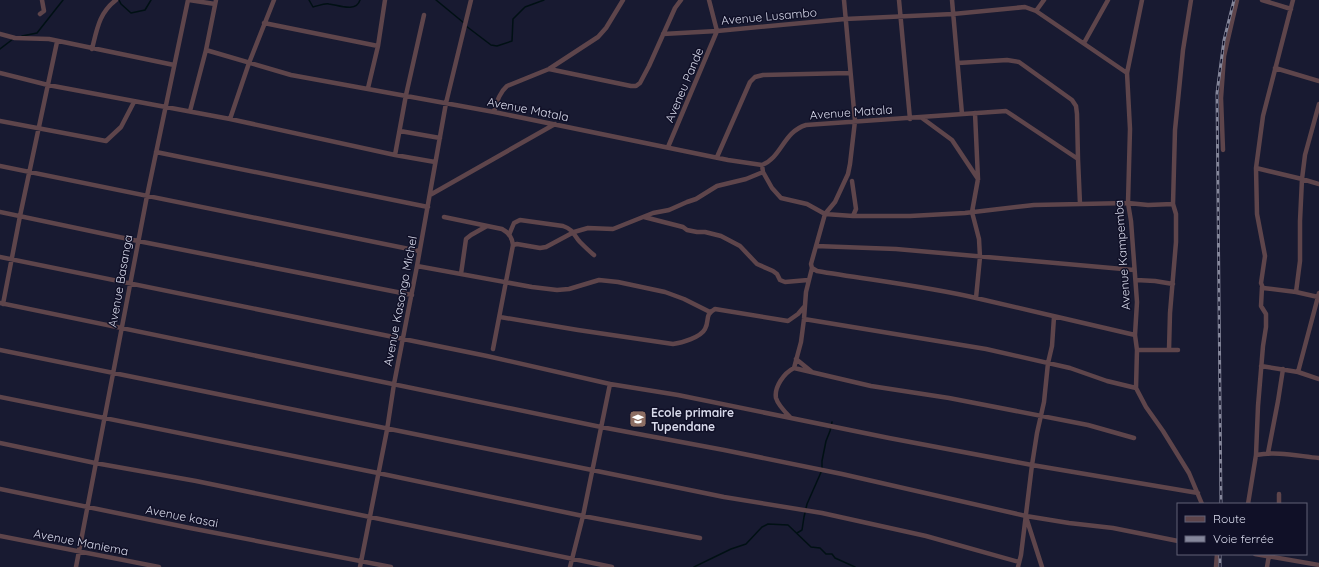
<svg xmlns="http://www.w3.org/2000/svg" width="1319" height="567" font-family="Quicksand,sans-serif">
  <rect width="100%" height="100%" fill="#181a31"/>
  <g fill="none" stroke-linecap="round" stroke-linejoin="round">
    <path stroke="#001014" stroke-width="1.5" d="M119 0 121 4 131 13 145 10 151 0
      M309 0 313 7C318 6 324 3 329 4 338 5 356 13 360 0
      M436 0 464 23
      M466 26 491 45 497 46 512 41 513 19 525 7 544 0
      M22 36 37 33 63 0
      M0 49 13 39
      M797 533 802 530 804 517 807 504 822 470V461L826 441 830 431 832 422
      M694 567 731 549 746 544 762 527 768 524 788 525 811 547 820 548 826 554H832L835 558 855 567"/>
    <path stroke="#5e454b" stroke-width="4.5" d="M189 0 215 4
      M844 0 855 121 850 164 848 174 835 202 825 214 811 264 812 268 817 271C870 280 924 286 976 298 1029 310 1082 323 1135 335
      M899 0 910 119
      M952 0 962 114
      M1142 0 1127 73 1130 129 1128 203 1131 221 1137 302 1135 335 1137 350 1136 388 1146 407 1163 431 1189 473 1202 504
      M1262 0 1291 9
      M1293 0 1263 116 1256 168 1257 214 1265 256 1261 283 1263 288 1296 292 1318 297
      M1036 11 1044 0
      M40 14 44 11 42 0
      M264 23 378 46
      M0 34 15 38 49 39 174 65
      M663 34 717 31 845 19 953 14 1025 7 1036 11 1127 73
      M1084 43 1108 0
      M92 49C97 29 99 13 116 0
      M206 50 291 75 494 112 728 160 762 165C782 157 783 132 806 125L1006 111 1078 159 1080 204
      M958 63 1007 60 1019 62 1072 100 1076 106 1077 114 1078 159
      M1275 68 1319 81
      M549 69 631 86H636L640 83 649 66 675 8 681 0
      M0 73 48 85 230 119 395 155 435 162
      M368 88 378 46 385 0
      M190 111 206 50 216 0
      M494 112C497 102 499 93 507 86L549 69 598 37 606 28 623 0
      M975 113 978 179 972 212 979 239 980 257 976 298
      M922 118 952 140 978 179
      M230 119 249 63 274 0
      M0 121 106 141 121 127 134 102
      M400 131 440 138
      M668 147 717 31 709 0
      M1223 150 1221 98 1224 56 1237 0
      M156 152 428 207
      M395 155 406 95 424 15
      M717 157 750 82 755 77 763 75 849 73
      M762 165 763 172 772 188 781 198 807 204 825 214 853 216H910L965 213 1034 205 1128 203 1148 205 1173 204 1175 130 1183 50 1191 0
      M0 166 419 251
      M1256 168 1302 179 1319 184
      M852 181 856 209 853 216
      M430 195 555 124
      M0 212 138 241 412 295
      M444 217 502 229C509 233 512 237 513 245
      M644 217 683 227 687 230 697 232H705L721 236 740 246 757 264 773 271 777 274 780 280 785 282 808 280
      M509 235 514 223 520 220 563 226C574 230 573 234 580 242 584 246 589 251 594 255
      M816 246 896 249 1134 270
      M0 257 487 356 610 384
      M417 266 532 287 557 290 569 289 599 280 618 282 665 292 684 299 710 312
      M461 274 466 239 471 235 487 226
      M1136 280 1155 281 1173 284
      M1296 292 1300 261V221L1302 179 1305 155 1319 104
      M1319 293 1298 372 1319 379
      M0 303 601 427 724 450 842 474 1026 516 1069 523 1113 528 1178 541
      M3 304 20 216 57 42
      M500 317 578 330 673 344C682 343 701 337 705 329 710 320 704 315 715 309L788 321 798 314 804 307
      M804 319 986 349 1070 368 1107 381 1136 388
      M493 349 513 245 517 244 540 248 546 247 574 232 588 228 613 229 653 213 669 210 687 202 696 199 717 186 746 179 763 172
      M0 350 592 470 724 497 822 513 926 536 1019 562
      M1137 350H1178
      M1169 350 1170 313 1176 242V214L1173 204
      M796 359 812 372
      M1261 366 1298 372
      M794 368 801 342 804 319 806 292 812 268
      M0 397 378 473 583 516 700 538
      M790 417C785 412 778 405 776 398 774 387 784 373 794 368L871 386 949 398 1088 425 1134 438
      M0 443 95 463 196 481 612 567
      M1268 453 1278 401 1283 369
      M1256 455C1277 451 1298 456 1319 458
      M0 489 190 528 391 567
      M1248 504 1256 455 1258 406 1263 346 1266 327V314L1261 306 1262 287
      M1279 504V494
      M1026 517 1042 567
      M0 536 159 567
      M1255 554 1319 565
      M76 567 147 196 188 0
      M360 567 387 430 394 384 417 266 446 103 471 0
      M570 567 583 516 610 384 678 395 889 438 1032 465 1037 433 1044 402 1048 363 1052 346 1054 317
      M1018 567 1021 555 1032 465 1198 493
      M1216 567 1217 554
      M1267 567 1269 555"/>
    <g stroke="#85879b" stroke-width="3">
      <path id="rail" d="M1221 504 1217 93 1224 40 1234 0
        M1220 554V567"/>
    </g>
    <use href="#rail" stroke="#101027" stroke-width="1.5" stroke-dasharray="4.5" stroke-linecap="butt"/>
  </g>
  <defs>
    <g id="school-square" transform="scale(0.9)"><rect x="-9" y="-9" width="18" height="18" rx="4" fill="#8d6e63" stroke="#101027"/><path d="M0-5L7-2L0 1L-7-2ZM-4 1L0 2.5L4 1V4Q0 6-4 4Z" fill="#fff"/></g>
  </defs>
  <g fill-rule="evenodd">
    <use href="#school-square" x="638" y="419"/>
  </g>
  <g text-anchor="middle" dominant-baseline="central" stroke-width="3" stroke-linejoin="round" paint-order="stroke">
    <g font-size="12" fill="#d9dbec" stroke="#101027">
      <text transform="translate(769 16) rotate(-5)">Avenue Lusambo</text>
      <text transform="translate(684 85) rotate(-67)">Aveneu Pande</text>
      <text transform="translate(528 109) rotate(11)">Avenue Matala</text>
      <text transform="translate(851 112) rotate(-4)">Avenue Matala</text>
      <text transform="translate(1122 255) rotate(-94)">Avenue Kampemba</text>
      <text transform="translate(120 281) rotate(-80)">Avenue Basanga</text>
      <text transform="translate(400 301) rotate(-79)">Avenue Kasongo Michel</text>
      <text transform="translate(182 516) rotate(11)">Avenue kasai</text>
      <text transform="translate(81 542) rotate(11)">Avenue Maniema</text>
    </g>
    <g font-size="12" font-weight="bold" fill="#d9dbec" stroke="#101027" text-anchor="start">
      <text x="651" y="412">Ecole primaire<tspan x="651" dy="14">Tupendane</tspan></text>
    </g>
  </g>
  <rect x="1177" y="503" width="130" height="52" fill="#101027" stroke="#606176"/>
  <rect x="1185" y="516" width="20" height="6" fill="#5e454b" stroke="#606176"/>
  <text x="1213" y="523" font-size="12" fill="#d9dbec">Route</text>
  <rect x="1185" y="536" width="20" height="6" fill="#85879b" stroke="#606176"/>
  <text x="1213" y="543" font-size="12" fill="#d9dbec">Voie ferrée</text>
</svg>
